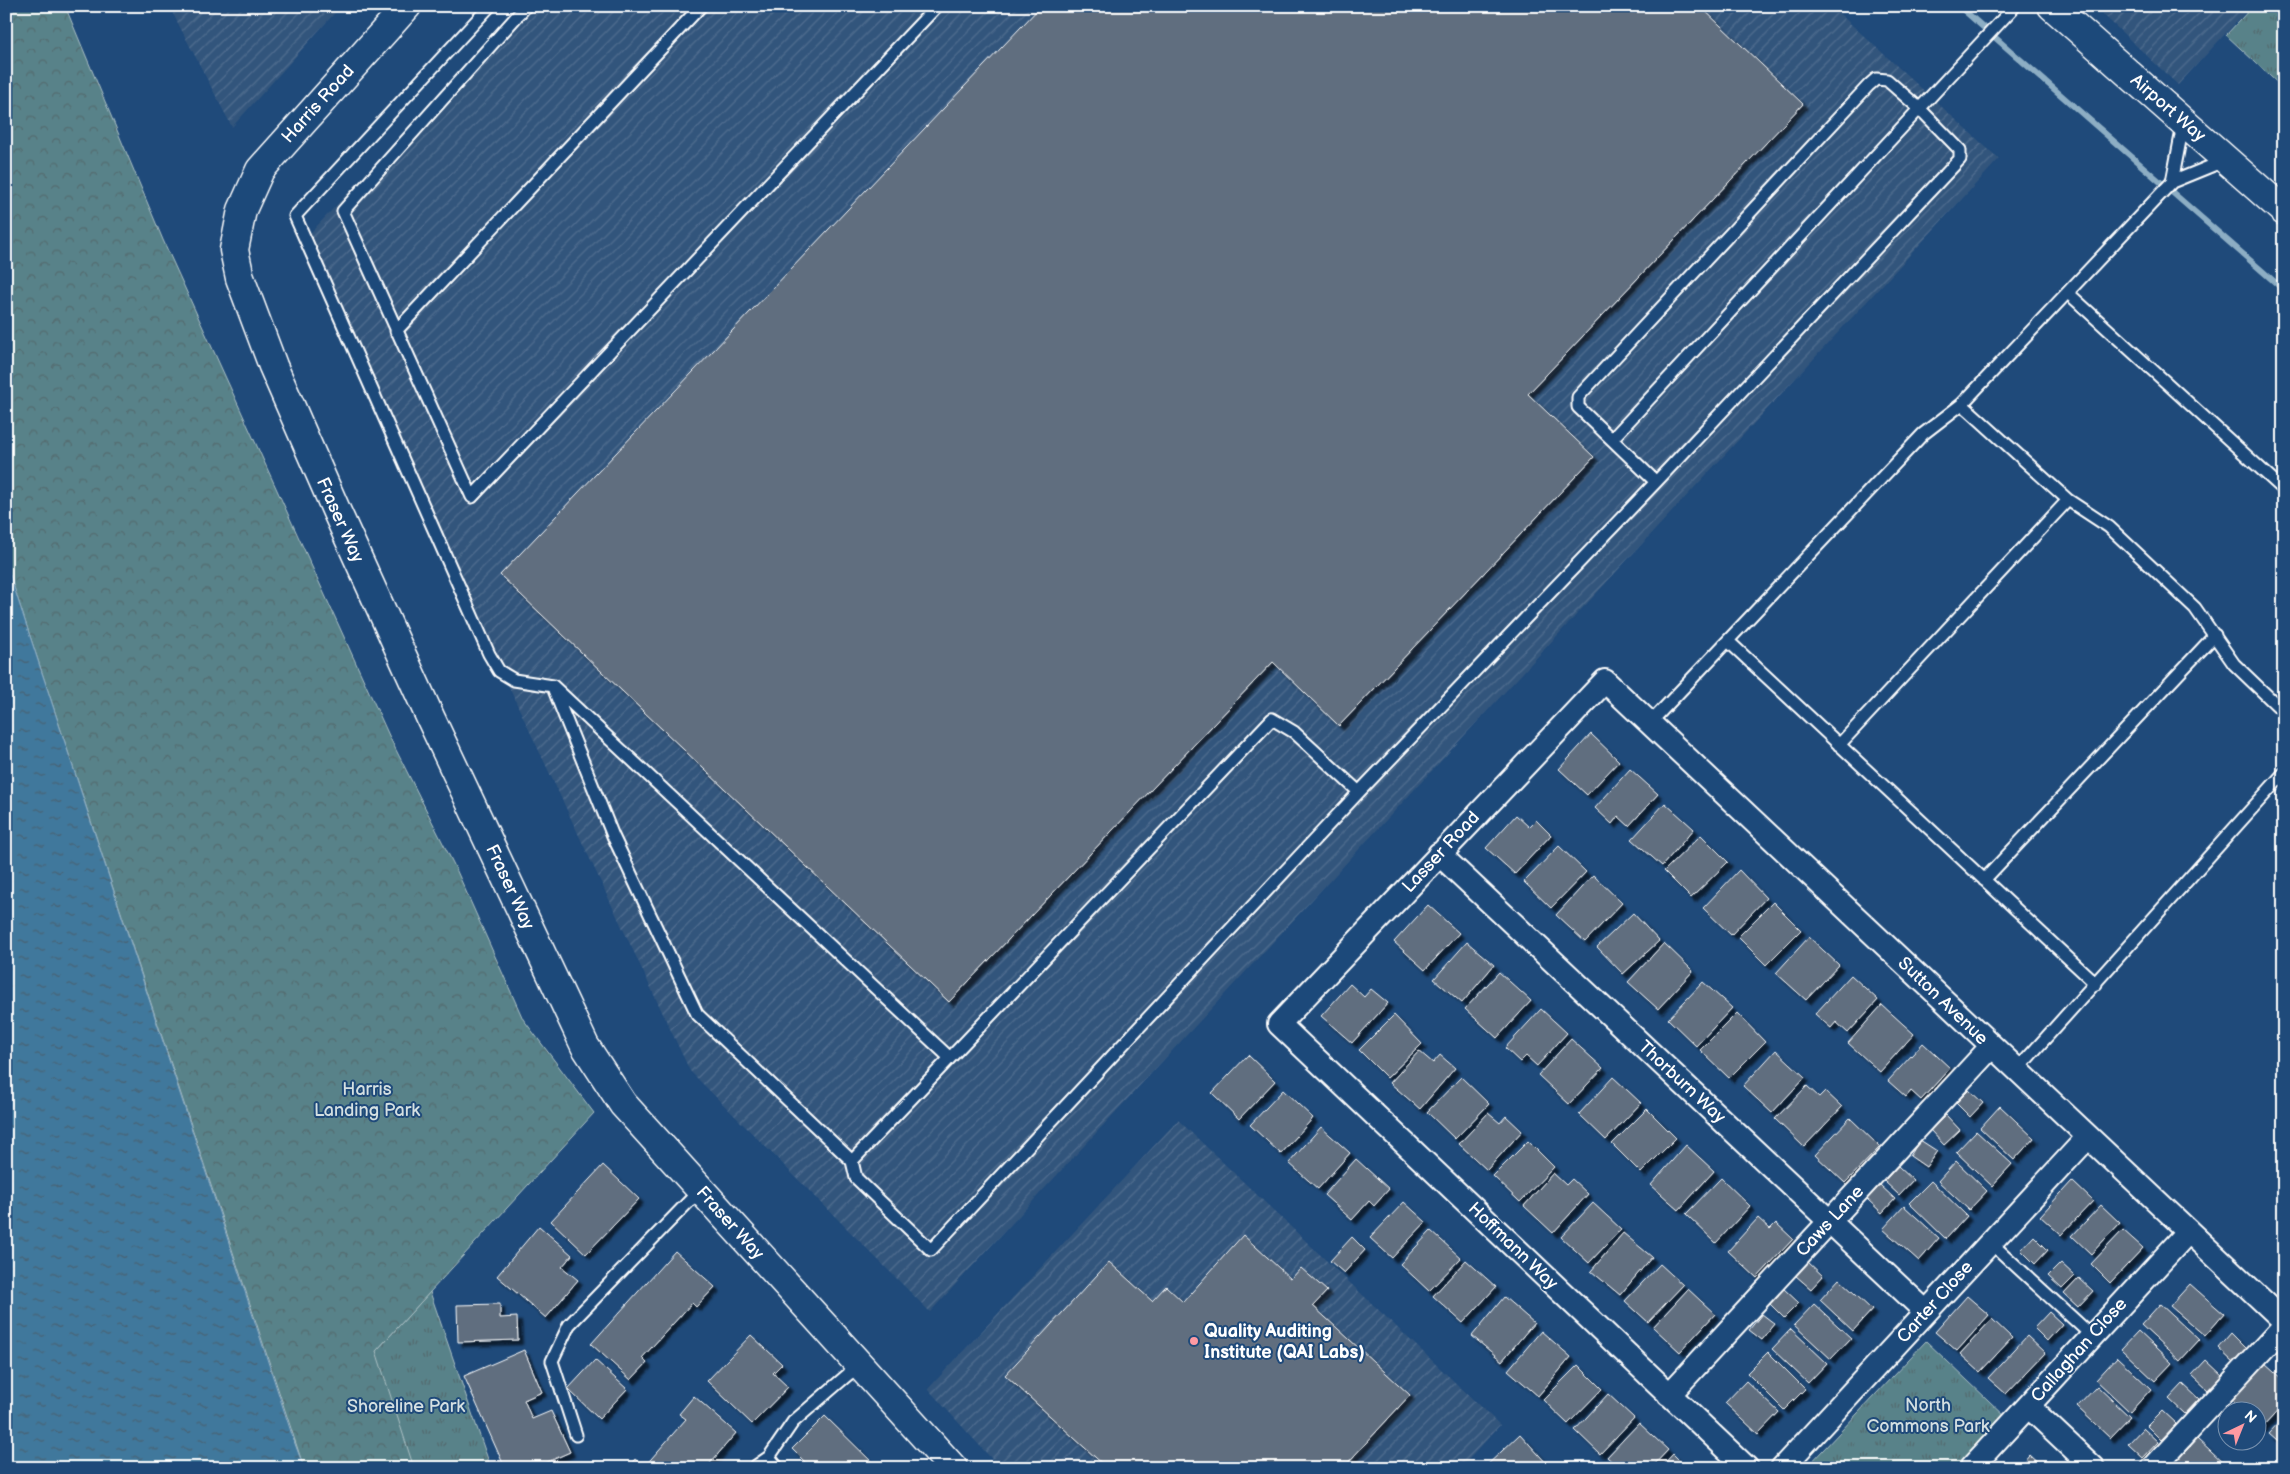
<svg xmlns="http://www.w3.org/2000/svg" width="2290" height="1474" font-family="'Balsamiq Sans',sans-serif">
  <defs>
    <pattern id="industrial-furrows" width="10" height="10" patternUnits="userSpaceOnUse" patternTransform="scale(1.25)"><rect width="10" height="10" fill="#32557c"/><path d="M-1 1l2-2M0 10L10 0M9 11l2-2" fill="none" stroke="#516e90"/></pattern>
    <pattern id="grass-tufts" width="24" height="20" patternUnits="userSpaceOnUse" patternTransform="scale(1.25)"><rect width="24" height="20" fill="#588289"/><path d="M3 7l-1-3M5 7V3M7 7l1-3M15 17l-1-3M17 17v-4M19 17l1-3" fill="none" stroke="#536a6e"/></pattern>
    <pattern id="forest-crowns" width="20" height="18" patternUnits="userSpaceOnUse" patternTransform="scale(1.25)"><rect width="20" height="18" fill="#588289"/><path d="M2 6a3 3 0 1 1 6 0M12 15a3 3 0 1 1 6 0" fill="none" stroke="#536a6e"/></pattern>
    <pattern id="water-ripples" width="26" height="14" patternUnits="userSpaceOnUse" patternTransform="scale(1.25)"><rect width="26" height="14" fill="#41789c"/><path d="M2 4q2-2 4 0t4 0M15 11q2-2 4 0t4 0" fill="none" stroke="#476070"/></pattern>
    <filter id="shadow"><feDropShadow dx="4.5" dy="4.5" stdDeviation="1" flood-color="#0009"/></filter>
  </defs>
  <rect width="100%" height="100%" fill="#1f4a7a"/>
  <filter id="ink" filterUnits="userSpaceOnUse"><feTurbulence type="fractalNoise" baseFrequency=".02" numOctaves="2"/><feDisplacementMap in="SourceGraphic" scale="10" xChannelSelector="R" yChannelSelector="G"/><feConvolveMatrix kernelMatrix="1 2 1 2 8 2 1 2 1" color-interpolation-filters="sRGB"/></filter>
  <g filter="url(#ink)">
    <path fill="url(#industrial-furrows)" d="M169 6H341L232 127Z
      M524 6H1831L1999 159 930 1312 690 1071 300 244Z
      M2094 6H2251L2178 85Z
      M1178 1120 1500 1425 1461 1468H1000L928 1389Z"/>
    <path fill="url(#grass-tufts)" stroke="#acc0c4" d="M2253 6H2284V89L2226 35Z
      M430 1292 491 1468H304L294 1441Z
      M1926 1341 2008 1419 1962 1468H1806Z"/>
    <path fill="url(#forest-crowns)" stroke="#acc0c4" d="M6 6H65L163 240 391 740 456 869 523 1019 594 1113 376 1351 414 1468H304L6 563Z"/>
    <path fill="url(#water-ripples)" stroke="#8daec4" d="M6 563 294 1441 304 1468H6Z"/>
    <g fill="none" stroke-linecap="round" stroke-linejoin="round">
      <path stroke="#8daec4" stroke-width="6" d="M1959 6 2284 290"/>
    </g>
    <path fill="#606e7f" stroke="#fff" filter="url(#shadow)" d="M1041 6H1700L1803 104 1528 394 1594 457 1339 726 1273 662 949 1002 500 575Z
      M1591 734 1619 761 1587 795 1559 769Z
      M1630 769 1658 794 1629 826 1618 816 1612 824 1595 808Z
      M1665 803 1694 829 1662 866 1632 839Z
      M1516 815 1529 827 1536 820 1551 835 1515 874 1486 848Z
      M1701 835 1728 862 1691 898 1664 871Z
      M1559 846 1586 872 1551 908 1524 882Z
      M1739 870 1766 898 1731 935 1703 908Z
      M1593 875 1622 903 1585 942 1556 915Z
      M1773 902 1801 930 1766 965 1738 937Z
      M1428 905 1459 933 1425 970 1394 942Z
      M1633 913 1659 941 1623 974 1597 947Z
      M1809 937 1839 965 1806 1000 1776 973Z
      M1467 942 1494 965 1462 1003 1434 979Z
      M1664 943 1693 971 1658 1009 1628 982Z
      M1499 972 1531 1001 1497 1038 1465 1009Z
      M1851 975 1878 1000 1848 1033 1836 1022 1831 1028 1815 1014Z
      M1703 982 1732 1008 1696 1046 1668 1019Z
      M1350 984 1364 997 1371 989 1388 1003 1352 1043 1321 1016Z
      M1882 1005 1914 1034 1880 1072 1848 1043Z
      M1541 1009 1567 1033 1537 1066 1526 1056 1520 1062 1505 1048Z
      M1737 1013 1765 1042 1729 1078 1700 1050Z
      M1394 1015 1422 1044 1387 1078 1359 1050Z
      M1571 1039 1603 1068 1569 1104 1538 1075Z
      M1923 1043 1950 1068 1921 1100 1911 1091 1906 1097 1888 1081Z
      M1776 1050 1805 1077 1772 1113 1743 1086Z
      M1419 1051 1433 1063 1440 1055 1455 1068 1420 1109 1390 1083Z
      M1248 1055 1275 1081 1239 1119 1212 1093Z
      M1461 1077 1489 1104 1455 1139 1427 1112Z
      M1613 1077 1641 1103 1606 1140 1579 1114Z
      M1807 1086 1819 1097 1825 1091 1842 1107 1804 1147 1775 1119Z
      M1283 1090 1313 1118 1281 1154 1250 1125Z
      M1969 1090 1983 1103 1970 1117 1956 1103Z
      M2000 1106 2034 1138 2014 1160 1980 1128Z
      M1647 1109 1676 1138 1641 1173 1612 1144Z
      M1488 1113 1500 1123 1506 1116 1522 1131 1487 1170 1459 1144Z
      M1946 1115 1960 1130 1944 1145 1930 1130Z
      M1850 1118 1880 1147 1845 1183 1815 1155Z
      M1321 1127 1350 1153 1318 1189 1289 1163Z
      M1976 1131 2012 1164 1992 1186 1956 1152Z
      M1920 1140 1937 1151 1926 1167 1910 1156Z
      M1528 1141 1554 1167 1520 1202 1493 1176Z
      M1686 1145 1714 1171 1679 1210 1651 1185Z
      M1356 1159 1389 1189 1374 1206 1369 1201 1352 1220 1324 1195Z
      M1956 1161 1987 1191 1969 1210 1938 1181Z
      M603 1165 639 1199 586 1254 551 1221Z
      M1898 1166 1913 1180 1899 1195 1884 1181Z
      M1553 1173 1566 1185 1572 1179 1588 1194 1553 1233 1524 1206Z
      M1721 1178 1750 1206 1716 1243 1686 1214Z
      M1931 1181 1967 1216 1946 1239 1909 1203Z
      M2072 1181 2093 1201 2061 1235 2040 1216Z
      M1880 1185 1895 1199 1882 1213 1867 1199Z
      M1404 1202 1426 1222 1392 1258 1370 1238Z
      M1593 1203 1621 1229 1589 1263 1561 1237Z
      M2101 1205 2120 1223 2091 1254 2072 1236Z
      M1904 1206 1939 1238 1919 1261 1883 1229Z
      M1758 1218 1770 1229 1776 1223 1793 1239 1757 1278 1728 1251Z
      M539 1226 572 1255 562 1267 578 1280 546 1318 497 1276Z
      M2123 1230 2143 1248 2110 1283 2091 1264Z
      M1431 1231 1461 1258 1429 1291 1400 1264Z
      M1623 1233 1652 1257 1620 1295 1591 1271Z
      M1243 1235 1291 1279 1301 1268 1327 1291 1313 1306 1410 1395 1343 1468H1107L1005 1375 1109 1262 1152 1301 1166 1286 1183 1302Z
      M2034 1236 2048 1250 2035 1264 2021 1250Z
      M1352 1237 1365 1250 1344 1273 1330 1261Z
      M675 1251 715 1287 696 1307 692 1303 642 1358 647 1363 631 1380 591 1344Z
      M1466 1260 1496 1287 1463 1323 1433 1296Z
      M1808 1262 1823 1276 1811 1289 1795 1275Z
      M2061 1263 2075 1276 2062 1289 2048 1276Z
      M1660 1264 1683 1285 1648 1322 1625 1301Z
      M2079 1278 2093 1291 2078 1307 2064 1294Z
      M1839 1279 1872 1310 1853 1331 1820 1300Z
      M2190 1284 2224 1314 2205 1336 2170 1306Z
      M1783 1288 1799 1303 1784 1318 1769 1303Z
      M1688 1289 1715 1314 1680 1352 1653 1327Z
      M1967 1296 1989 1315 1957 1351 1935 1332Z
      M1504 1297 1534 1323 1502 1361 1472 1336Z
      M500 1304V1318L517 1317 518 1340 458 1342 457 1305Z
      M1814 1304 1851 1338 1831 1359 1794 1325Z
      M2160 1304 2199 1340 2180 1361 2141 1325Z
      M2049 1312 2062 1324 2047 1341 2034 1328Z
      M1762 1314 1775 1324 1762 1340 1749 1330Z
      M1992 1319 2012 1338 1980 1372 1960 1354Z
      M1791 1329 1827 1363 1808 1383 1772 1349Z
      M1541 1331 1571 1357 1538 1396 1508 1370Z
      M2138 1331 2172 1363 2155 1381 2121 1349Z
      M2231 1333 2247 1349 2234 1363 2218 1348Z
      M751 1335 782 1364 773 1373 788 1387 752 1424 707 1381Z
      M2027 1336 2045 1353 2006 1394 1988 1378Z
      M524 1350 542 1392 524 1400 532 1419 551 1411 570 1452 534 1468H505L464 1376Z
      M1768 1352 1805 1389 1784 1410 1747 1373Z
      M2117 1357 2151 1389 2130 1412 2096 1380Z
      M595 1360 627 1389 599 1419 568 1389Z
      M2206 1360 2223 1376 2209 1391 2192 1375Z
      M2265 1363 2284 1380V1404L2262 1428 2258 1424V1412H2244L2232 1400Z
      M1578 1365 1602 1389 1568 1424 1543 1400Z
      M1746 1381 1779 1412 1758 1434 1725 1403Z
      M2183 1384 2199 1399 2185 1414 2169 1399Z
      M2097 1386 2130 1417 2110 1438 2077 1407Z
      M1608 1394 1634 1418 1600 1454 1575 1430Z
      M694 1396 736 1433 706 1468H627L635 1459 644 1467 686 1419 679 1414Z
      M2162 1411 2176 1424 2161 1440 2147 1426Z
      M825 1416 877 1467 876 1468H811L792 1449Z
      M2284 1418V1447L2269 1434Z
      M1639 1423 1668 1450 1651 1468H1619L1607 1457Z
      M2143 1428 2158 1442 2143 1458 2128 1444Z
      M1520 1434 1548 1465 1545 1468H1484Z
      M2197 1439 2225 1465 2222 1468H2170Z
      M1673 1454 1687 1468H1660Z
      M2029 1455 2043 1468H2018Z"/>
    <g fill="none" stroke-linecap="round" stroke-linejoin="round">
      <g stroke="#fff" stroke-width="15">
        <path id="service" d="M490 6 295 216 489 654 499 671 514 680 553 686 950 1058 1272 719 1294 732 1359 792 1656 482 1960 159V150L1920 109 1887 80 1876 79 1869 85 1578 397V407L1656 482
          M526 6 343 211 472 497 937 6
          M2172 182 2183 125
          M2068 293 2284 490
          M396 331 701 6
          M1962 404 2068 500 2109 527 2195 608 2234 664 2284 712
          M1612 439 2015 6
          M1728 641 2096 984
          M554 690 613 836 697 1014 852 1161
          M1650 723 1923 434 1962 404 2172 182 2226 160
          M1839 745 2068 500
          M1984 880 2215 635
          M950 1058 852 1161 856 1178 931 1250 1359 792
          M2016 1071 2284 773
          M1990 1242 2091 1335
          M576 1435 552 1361 569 1325 700 1190
          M769 1457 778 1468
          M753 1468 769 1457 793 1422 859 1365"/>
      </g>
      <g stroke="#fff" stroke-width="26">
        <path id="minor" d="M1439 854 1925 1311
          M1669 1395 1991 1047
          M2028 1406 2094 1468
          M1747 1468 1279 1024 1605 681 2284 1321
          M1782 1468 2088 1137
          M1971 1468 2188 1232
          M2153 1468 2284 1326"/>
      </g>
      <g stroke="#fff" stroke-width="31">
        <path id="tertiary" d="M407 6 260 170 242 210 234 250 240 278 273 366 336 510 431 719 585 1046 623 1104 953 1468"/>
      </g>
      <g stroke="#fff" stroke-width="31">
        <path id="secondary" d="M2052 6 2284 211"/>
      </g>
      <use href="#service" stroke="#1f4a7a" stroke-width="11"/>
      <use href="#minor" stroke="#1f4a7a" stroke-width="22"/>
      <use href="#tertiary" stroke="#1f4a7a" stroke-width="28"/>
      <use href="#secondary" stroke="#1f4a7a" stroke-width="28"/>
    </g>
  </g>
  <circle fill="#ff9aa2" stroke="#1f4a7a" stroke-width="2" cx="1194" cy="1341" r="5"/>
  <g text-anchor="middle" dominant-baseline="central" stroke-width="4" stroke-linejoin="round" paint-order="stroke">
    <g font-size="18" fill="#fff" stroke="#1f4a7a">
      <text transform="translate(318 104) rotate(-48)">Harris Road</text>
      <text transform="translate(2168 108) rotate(41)">Airport Way</text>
      <text transform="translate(340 520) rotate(66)">Fraser Way</text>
      <text transform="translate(1441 852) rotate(-47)">Lasser Road</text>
      <text transform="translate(510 887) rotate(65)">Fraser Way</text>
      <text transform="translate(1943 1001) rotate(44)">Sutton Avenue</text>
      <text transform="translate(1682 1082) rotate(43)">Thorburn Way</text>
      <text transform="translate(1830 1221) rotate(-47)">Caws Lane</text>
      <text transform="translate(730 1223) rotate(48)">Fraser Way</text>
      <text transform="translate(1513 1246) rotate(44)">Hoffmann Way</text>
      <text transform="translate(1935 1302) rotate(-48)">Carter Close</text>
      <text transform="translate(2079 1350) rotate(-48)">Callaghan Close</text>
    </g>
    <g font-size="18" fill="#d5e0e2" stroke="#1f4a7a">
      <text x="367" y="1089">Harris<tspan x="367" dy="21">Landing Park</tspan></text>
      <text x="1928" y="1405">North<tspan x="1928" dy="21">Commons Park</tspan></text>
      <text x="406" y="1406">Shoreline Park</text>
    </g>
    <g font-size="18" font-weight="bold" fill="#fff" stroke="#1f4a7a" text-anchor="start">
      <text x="1204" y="1331">Quality Auditing<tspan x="1204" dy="21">Institute (QAI Labs)</tspan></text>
    </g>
  </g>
  <rect width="2290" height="1474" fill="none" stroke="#1f4a7a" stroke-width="25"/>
  <rect x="12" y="12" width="2265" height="1449" fill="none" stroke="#fff" stroke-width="2" filter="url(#ink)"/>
  <g transform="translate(2242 1426) rotate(43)"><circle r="24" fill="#1f4a7a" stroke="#7992af"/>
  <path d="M0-4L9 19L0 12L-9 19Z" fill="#ff9aa2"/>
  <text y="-8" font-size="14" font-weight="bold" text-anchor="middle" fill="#ffffff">N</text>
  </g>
</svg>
